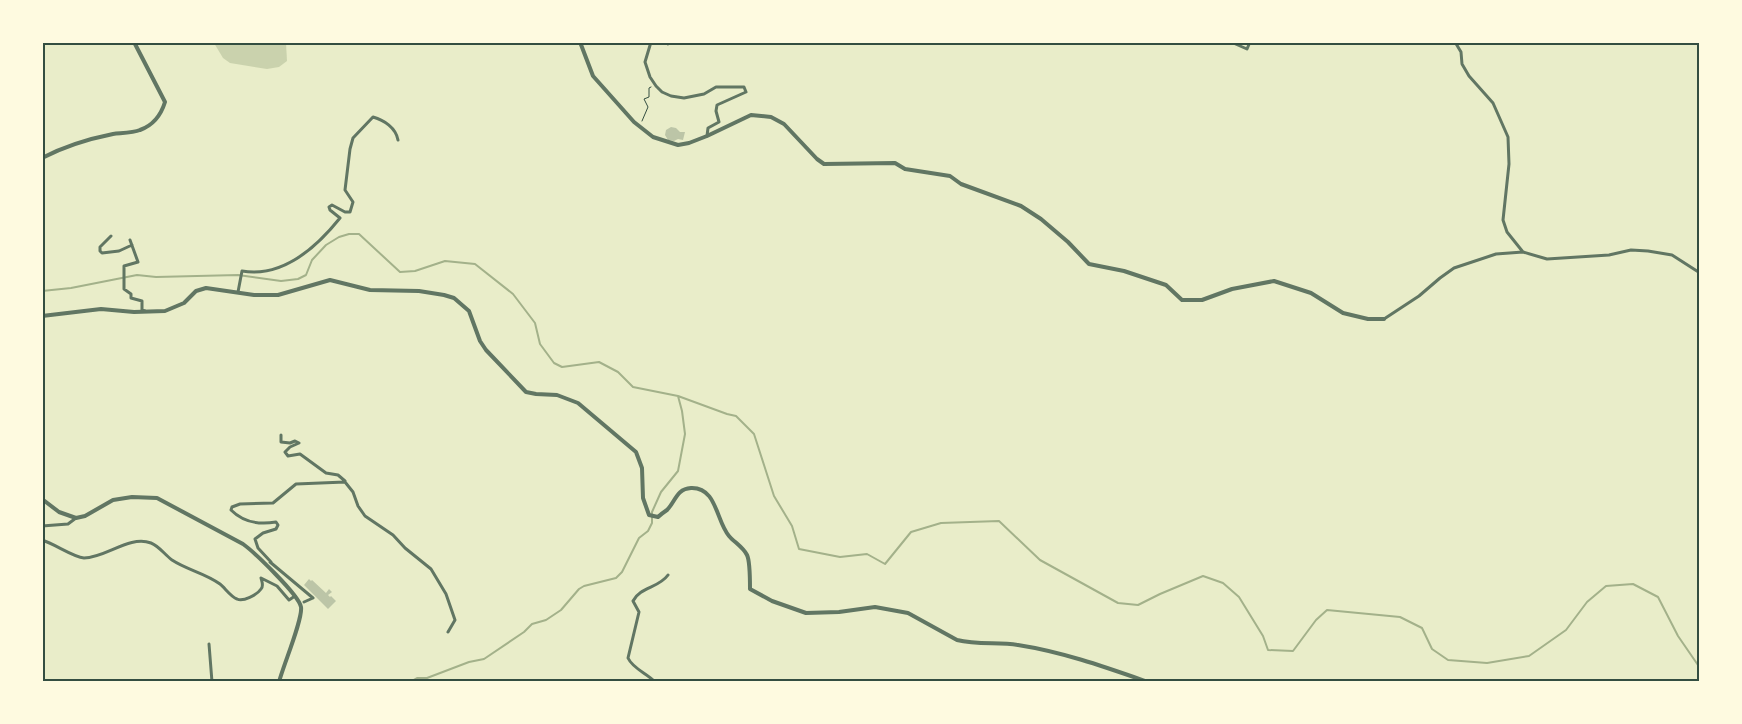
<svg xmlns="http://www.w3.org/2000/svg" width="1742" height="724" font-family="'Nunito Sans',sans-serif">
  <rect width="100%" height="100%" fill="#e9edc9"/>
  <path fill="#cad2ad" d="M214 43H286L287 61 279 67 267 69 230 63 223 58Z"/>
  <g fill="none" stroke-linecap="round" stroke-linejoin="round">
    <path stroke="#a3b18a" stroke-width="2" d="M42 291 71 288 137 275 156 277 238 275 281 281 298 279 306 275 312 260 326 245 339 237 349 234H359L400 272 415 271 445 261 475 264 513 294 535 323 540 344 554 363 562 367 599 362 618 372 633 387 678 396 727 414 736 416 754 434 774 496 792 526 799 549 840 557 867 554 885 564 911 532 941 523 999 521 1040 560 1118 603 1138 605 1160 594 1203 576 1223 583 1239 597 1263 636 1268 650 1293 651 1316 620 1327 610 1400 617 1422 628 1432 649 1448 660 1487 663 1529 656 1566 630 1587 602 1606 586 1633 584 1658 597 1678 636 1700 668
      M410 682 417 678H427L469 662 484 659 524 632 532 624 546 620 561 610 579 589 584 586 616 578 622 572 639 538 648 531 652 523V512L661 492 678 471 685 434 682 411 678 396"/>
  </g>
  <path fill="#bcc5a7" d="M671 127 676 128 680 132H685L683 140 678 139 674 141 668 140 665 135 666 130Z
    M309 579 311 581 312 580 326 593 329 589 332 592 328 595 330 597 331 596 336 601 328 609 304 585Z"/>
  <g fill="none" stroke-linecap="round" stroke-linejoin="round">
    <path stroke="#344e41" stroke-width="1" d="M642 121 648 107 644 99 649 97V88L651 87"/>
    <path stroke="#617663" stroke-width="3" d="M651 42 645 62 650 77 656 86 662 92 671 96 684 98 704 94 716 87H744L746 92 717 105 716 111 719 122 708 128 707 136
      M665 42 668 44 670 42
      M1231 42 1247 49 1250 42
      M1455 42 1461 52 1462 64 1469 76 1493 103 1508 137 1509 164 1503 220 1507 232 1523 252 1547 259 1609 255 1631 250 1648 251 1672 255 1700 273
      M111 236 100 247V251L102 253 119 251 132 245
      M130 240 138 262 124 266V289L131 294V298L142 301V310L145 311
      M238 292 242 271C283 278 316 248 340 218L330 210 329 207 332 205 345 212H350L353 202 345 190 350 149 353 138 373 117C384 120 396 128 398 140
      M1384 319 1419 296 1440 278 1454 268 1496 254 1523 252
      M281 435V442L290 443 295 441 299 443 290 447 285 452 288 456 300 454 326 473 338 475 345 481
      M42 526 68 524 76 518
      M42 540C55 544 73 557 84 558 106 558 129 535 151 543 159 546 165 555 172 560 187 570 205 573 220 584 225 588 231 597 237 599 243 602 257 595 261 589 264 586 262 582 261 578L277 586 289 600 295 596
      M270 562 313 598 304 602
      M271 562 258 548 255 539 263 533 276 529 278 525 276 522C259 525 244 523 231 510L232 507 240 504 273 503 296 484 345 482 353 492 358 506 365 516 393 535 405 548 431 569 446 594 455 620 448 632
      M209 644 212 682
      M655 682C647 673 633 669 628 658L639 612 633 601C640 587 659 588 668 575"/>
    <path stroke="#617663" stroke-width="4" d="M580 42 593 76 634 122 653 137 678 145 689 143 707 136 751 115 771 117 784 124 817 159 824 164 895 163 905 169 950 176 961 184 1021 206 1041 219 1068 242 1089 264 1124 271 1166 285 1182 300H1202L1232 289 1274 281 1311 293 1343 313 1368 319H1384
      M42 158C65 146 88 139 113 134 122 133 133 133 140 130 154 125 161 115 165 102L134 42
      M42 316 101 309 134 312 165 311 184 303 196 291 206 288 254 295H278L330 280 370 290 419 291 444 295 454 298 469 311 480 341 486 350 526 392 536 394 557 395 578 403 636 452 642 468 643 498 649 515 658 517C661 514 664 512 667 510 676 501 676 489 691 488 717 487 716 521 729 536 734 542 743 547 747 555 750 561 750 582 750 589L772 601 806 613 839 612 875 607 908 613 957 640C977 645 998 642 1018 645 1063 652 1105 667 1148 682
      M42 499 59 512 76 518 85 516 113 500 132 497 157 498 243 544C254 552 299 595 301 607 303 619 283 666 279 682"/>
  </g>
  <rect width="1742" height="724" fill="none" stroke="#fefae0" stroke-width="88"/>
  <rect x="44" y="44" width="1654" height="636" fill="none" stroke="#344e41" stroke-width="2"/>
</svg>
